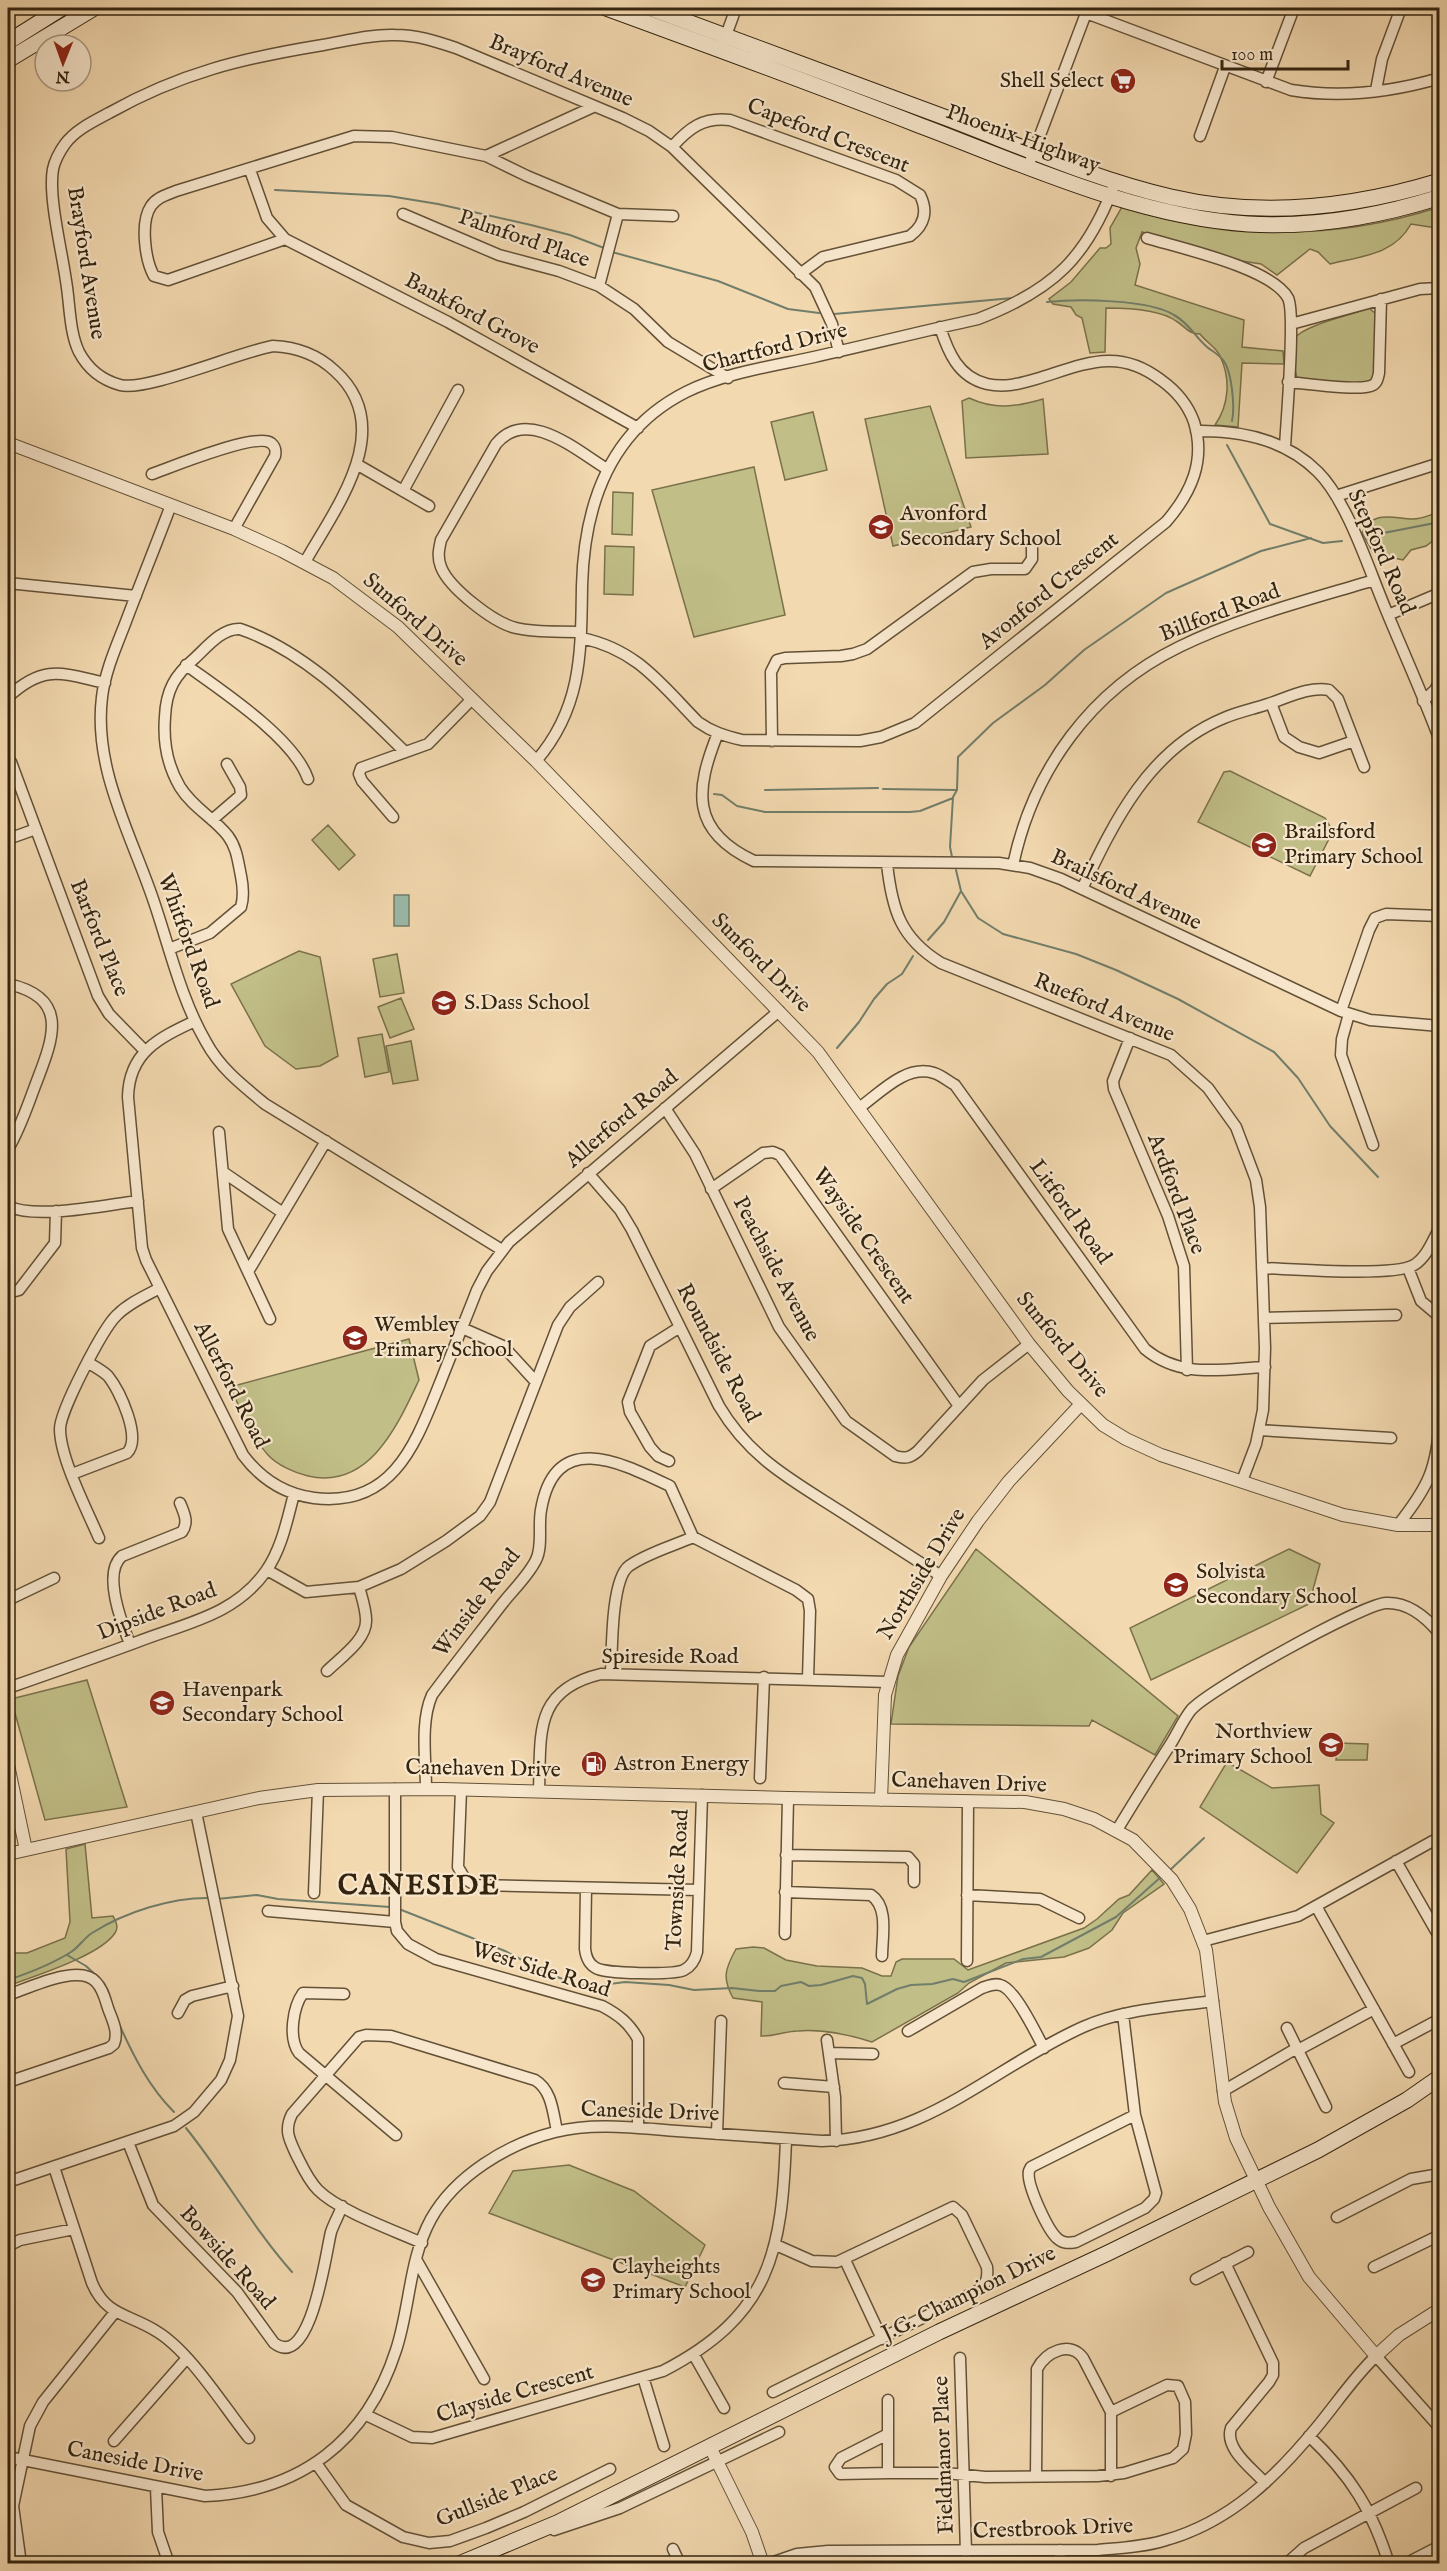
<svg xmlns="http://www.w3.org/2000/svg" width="1447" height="2571" font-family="'IM FELL English',serif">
  <rect width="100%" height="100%" fill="#f3d9b0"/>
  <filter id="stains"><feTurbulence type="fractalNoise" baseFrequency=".00333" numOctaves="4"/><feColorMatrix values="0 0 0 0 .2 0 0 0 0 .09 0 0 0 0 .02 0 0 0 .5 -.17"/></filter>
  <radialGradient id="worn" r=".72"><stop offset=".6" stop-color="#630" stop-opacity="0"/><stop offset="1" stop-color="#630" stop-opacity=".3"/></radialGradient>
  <path fill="#c1be87" stroke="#7a714b" stroke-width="1.5" d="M1122 207C1227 240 1335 241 1439 207V226L1430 227 1411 224C1394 255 1362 256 1330 264L1318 252 1310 249 1277 275 1261 264 1235 260 1142 232 1136 248 1140 264 1135 285 1244 320 1242 347 1283 351 1284 364 1242 363 1238 427 1215 425C1229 405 1231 379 1220 356 1217 348 1206 342 1200 334 1188 334 1186 327 1176 321 1159 309 1127 308 1106 308L1105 352 1090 353 1082 318 1076 315 1071 307 1053 304 1049 299 1071 282 1100 248H1106L1111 244 1110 228Z
    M1369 308 1376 314 1374 375 1371 380 1359 384 1297 378 1294 365 1295 338C1304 325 1352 315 1369 308Z
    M969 398C995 410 1016 407 1043 399L1048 454 966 458 962 401Z
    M930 406 971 527 893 546 865 419Z
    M813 412 827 470 785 480 771 422Z
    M754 467 785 615 694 637 652 490Z
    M613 492 633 493 632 535 612 534Z
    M1439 512V536L1426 546 1411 550 1403 560 1374 554 1362 533C1372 510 1393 518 1412 519 1422 519 1430 515 1439 512Z
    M605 546 634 547 633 595 604 594Z
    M1230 771 1325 818 1333 831 1310 876 1198 822 1224 772Z
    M328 825 355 855 339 870 312 840Z
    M299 951 320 957 338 1056 320 1066 296 1069 265 1046 231 984Z
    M397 954 404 993 380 997 373 959Z
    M401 998 414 1029 390 1038 378 1007Z
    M382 1034 389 1072 365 1077 358 1038Z
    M411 1041 418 1080 393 1084 386 1046Z
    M409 1339 419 1380C398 1424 370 1490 308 1476 295 1473 277 1465 268 1455 251 1436 241 1410 230 1387Z
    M976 1549 1178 1716 1155 1755 1092 1720 1089 1726 891 1724 898 1676 909 1647Z
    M1289 1549 1320 1564 1309 1604 1151 1680 1130 1628Z
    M87 1680 127 1807 45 1820 11 1699Z
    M1337 1743 1368 1744 1367 1760H1336Z
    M1227 1762 1272 1788 1319 1785 1321 1814 1334 1823 1297 1873 1200 1807Z
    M85 1844 92 1918 113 1916C116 1922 119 1927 115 1933 100 1956 34 1976 8 1986V1953H27L65 1938 70 1922 66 1849Z
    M1152 1870 1164 1884 1123 1913 1112 1930 1089 1948 1064 1957 1006 1963 969 1983 958 1993 872 2042C847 2034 824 2029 798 2031 785 2031 774 2037 761 2036L762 2002 733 1998C722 1978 725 1969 736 1949L753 1947 764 1948 786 1960 817 1966 862 1968 882 1976H891L896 1962 902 1959H954L968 1970 1084 1928 1097 1919 1119 1899 1129 1895Z
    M569 2165 634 2191 705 2245 685 2287 489 2213 513 2171Z"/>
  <path fill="#9bbaa9" stroke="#717e6b" stroke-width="1.5" d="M394 895H409V926H394Z"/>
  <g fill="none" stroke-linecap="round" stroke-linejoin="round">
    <path stroke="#717e6b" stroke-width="2" d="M275 190 389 196 438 204 531 225 570 235 604 248
      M612 252 718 281 788 309 819 313
      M1047 302C1076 299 1149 299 1174 315 1189 323 1195 337 1207 347 1212 351 1218 354 1222 359 1232 369 1235 407 1232 421
      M834 314 1013 298
      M1227 445 1270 524 1323 543 1342 541
      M1368 536 1440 522
      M883 789 957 790
      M765 790 878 788
      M714 794 722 795 737 806 765 812H910L920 811 953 798
      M952 857 950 847 953 797 957 790 958 757 993 723 1045 685 1084 650 1166 593 1261 551 1311 538
      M961 891 978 918 1003 934 1076 954 1116 970 1178 999 1274 1052 1298 1078 1330 1126 1378 1177
      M928 940 944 922 961 891 956 870
      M837 1048 859 1022 874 999 887 984 902 974 913 956
      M1169 1871 1204 1838
      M217 1899 257 1895 278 1899 390 1907
      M399 1909 505 1951 551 1975 587 1987 625 1982 669 1985 694 1990 732 1988 759 1991H775L781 1986 801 1982 809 1986 821 1985 853 1976 862 1978 865 1984 867 2004 897 1989 911 1985 932 1984 953 1979 964 1982 1023 1959 1041 1957 1116 1917 1162 1876
      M67 1955 86 1966 99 1978
      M8 1980C29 1973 52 1964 71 1952 79 1947 84 1938 92 1933 125 1912 172 1897 211 1898
      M119 2024C134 2057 149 2087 174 2112
      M186 2128C224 2175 252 2227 292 2272"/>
    <g stroke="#635137" stroke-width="13">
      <path id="minor" d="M1086 13 1291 90C1339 98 1392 92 1440 78
        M724 41 736 8
        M1266 82 1294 8
        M1376 90 1382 59 1401 8
        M593 107 486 156 392 137 354 136 176 191C167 195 157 197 151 206 140 222 145 260 154 276L168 280 285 239 448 322 638 428
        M1200 136 1225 67
        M672 147C689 128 703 117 730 120L896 180 920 195C928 211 925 225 910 236L823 257 800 274
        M486 156 527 176 618 214 673 216
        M1031 159 1088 8
        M250 170 267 218 285 239
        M403 214 499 255 559 271 599 286 634 309 668 342 728 378
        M1147 238C1180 248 1272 268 1288 298 1296 314 1286 423 1285 448
        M599 286 618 214
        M1291 324 1420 289 1440 288
        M1288 382C1303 383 1362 392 1373 385 1377 383 1378 378 1379 373L1381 299
        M1196 431C1241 430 1285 439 1318 472 1348 502 1369 570 1386 610 1404 654 1424 697 1440 741
        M358 465 429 506
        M152 474C172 467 256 432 271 443 276 447 276 451 275 456L234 529
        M403 491 458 390
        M1336 496 1440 463
        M171 505C156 545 140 584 125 624 116 647 105 672 102 697 93 769 132 836 154 902 170 949 181 999 206 1042 220 1068 242 1085 265 1104L502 1250
        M305 562C336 507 398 428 335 371 318 355 296 347 273 346 239 352 146 392 120 385 102 380 88 369 79 352 69 331 70 303 66 281 62 251 48 197 53 169 55 160 60 151 65 144 75 130 94 121 109 113 180 73 243 58 323 45 346 41 371 34 395 35 417 35 435 41 456 48L623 118 649 131 672 147 815 287 832 324 839 352
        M8 583 136 596
        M1388 615 1440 593
        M581 632C560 631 536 633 516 628 494 623 449 588 441 567 437 557 439 549 441 540L496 444C527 406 577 451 607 469
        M581 638C636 649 660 683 698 722 712 732 725 736 742 740L860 741 881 737 915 723 1166 522C1191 493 1206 461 1194 422 1188 405 1175 390 1161 380 1117 346 1083 365 1036 379 1019 384 1004 388 987 384 958 377 948 352 940 327
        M186 665C222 691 294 738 308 779
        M8 697C44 664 61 673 105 683
        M1423 701 1435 690 1440 681
        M1271 703 1284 737 1299 747 1319 753 1354 741
        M718 733C695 790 690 831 754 861L999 863 1030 868 1061 879 1341 1011 1370 1020 1440 1026
        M772 741 771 672 777 660 785 658 841 656 853 654 867 649 973 572 991 569H1025L1032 559V545
        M536 761C582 708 581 653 582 586 584 505 609 431 686 392 724 373 773 366 814 357 868 345 923 331 978 319 1054 290 1088 257 1116 180
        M11 762 98 996 109 1014 145 1051
        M393 817 362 781 359 774 361 768 428 744 472 699
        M212 820 241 795 240 787 227 764
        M8 839 36 829
        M887 864C892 909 900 938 941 963L1171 1055 1208 1088 1236 1127 1256 1180 1260 1207 1265 1348 1263 1410 1256 1444 1242 1481
        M1013 865C1033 770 1091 690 1179 647 1240 617 1309 600 1374 580
        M1082 889C1115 820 1149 749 1224 718 1238 712 1253 709 1268 704 1287 698 1309 686 1329 690L1338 699 1364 767
        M169 949 210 933 241 907C244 897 243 886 241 876 238 862 237 848 228 836 214 818 193 808 180 787 167 765 163 742 165 717 166 690 175 675 195 658 207 647 222 628 240 629 305 651 357 705 405 752
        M8 984C72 998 52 1041 35 1086 27 1107 20 1129 8 1149
        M1341 1011 1369 930 1375 918 1386 914 1440 916
        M1349 1014 1342 1039 1341 1055 1373 1145
        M195 1021C159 1038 129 1052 128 1097L142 1248 146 1260 243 1455C261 1479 284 1494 314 1498 394 1508 416 1442 440 1383 452 1352 465 1321 477 1290L487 1271 509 1242 779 1011
        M1130 1038 1113 1081 1114 1089 1168 1216 1184 1266 1187 1370
        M665 1108 695 1154 779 1327 846 1421 895 1456C905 1459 910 1458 918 1451L983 1380 1029 1344
        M859 1108C880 1093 906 1064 934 1073 941 1075 948 1081 955 1085L1145 1349C1181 1379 1222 1369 1265 1367
        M219 1132 228 1229 270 1319
        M223 1172 283 1213
        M588 1173 620 1210 632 1230 719 1406C750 1458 790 1479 840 1511 873 1532 907 1554 941 1576
        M711 1189 763 1153 773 1152 780 1155 959 1406
        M8 1206C36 1220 105 1205 138 1201
        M1262 1268C1292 1269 1394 1277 1414 1265 1427 1257 1433 1240 1440 1227
        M1408 1268 1421 1301 1440 1317
        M249 1270 326 1141
        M8 1293 19 1290 55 1243 56 1211
        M1264 1318 1396 1315
        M462 1328 503 1346 536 1382
        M1259 1430 1391 1438
        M669 1461 658 1456 650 1447 630 1412 628 1402 650 1346 680 1327
        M72 1474 127 1453C142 1438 120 1391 108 1376 103 1371 95 1367 89 1363
        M1398 1525C1429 1486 1437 1468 1440 1418
        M99 1538C87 1510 60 1458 60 1429 60 1411 103 1328 117 1315 129 1303 145 1296 160 1288
        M267 1570 306 1592 359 1587 401 1569 446 1541 480 1516 490 1502 558 1325 570 1307 598 1282
        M8 1600 54 1578
        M130 1644C122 1624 102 1573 122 1556L182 1532C189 1522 184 1513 180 1503
        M327 1671C340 1658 367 1640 366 1620 366 1609 362 1598 359 1587
        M611 1674C612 1651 611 1579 629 1566 647 1553 673 1546 693 1537L796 1590 808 1599 810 1611 808 1679
        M8 1688C51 1673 94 1658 137 1642 185 1623 234 1616 266 1571 282 1548 287 1520 294 1494
        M760 1778 764 1677
        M395 1789V1922L397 1931 408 1944 436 1959 602 2006C619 2015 629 2023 638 2039V2128
        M426 1789C426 1760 420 1722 432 1695 455 1664 479 1634 502 1604 513 1590 528 1576 536 1560 543 1546 538 1526 541 1510 555 1429 620 1462 670 1486L693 1537
        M461 1790 458 1867 465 1879 475 1885 699 1890
        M539 1791C541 1734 533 1690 601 1674L888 1682
        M1117 1830C1134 1802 1152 1773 1170 1745 1177 1734 1183 1720 1191 1710 1208 1690 1363 1604 1386 1603 1408 1602 1427 1618 1440 1634
        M786 1855 908 1857 914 1864V1882
        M1396 1861 1440 1938
        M586 1888 585 1949C586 1957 588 1964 596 1968 605 1974 674 1975 684 1970 692 1966 695 1960 697 1952L702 1795
        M785 1892 871 1895C889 1907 882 1937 882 1956
        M314 1893 318 1790
        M967 1895 1040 1899 1079 1918
        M1316 1906 1409 2072
        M268 1911 395 1922
        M785 1934 788 1798
        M1203 1941 1298 1916 1440 1837
        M967 1961 968 1801
        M344 1994 303 1993C293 2007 288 2038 299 2053L396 2135
        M8 1995C29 1988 79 1963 96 1982 103 1989 105 1999 108 2008 112 2020 119 2031 114 2044L109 2048 8 2082
        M178 2013 185 2000 192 1996 233 1986
        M1123 2014 1135 2115 1156 2193 1154 2199 1145 2208 1076 2242C1070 2243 1064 2244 1058 2239 1048 2231 1026 2184 1029 2171L1031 2167 1135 2115
        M1287 2028 1326 2107
        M908 2031 982 1988C988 1986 994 1983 1000 1985 1015 1988 1036 2034 1044 2048
        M827 2040 835 2097 836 2141
        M1393 2044 1440 2019
        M1298 2050 1374 2009
        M829 2053 873 2054
        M784 2083 834 2087
        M1223 2091 1297 2048
        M717 2134 721 2021
        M128 2142 153 2205 237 2292 274 2343C311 2372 326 2251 331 2232 334 2223 339 2215 342 2206
        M54 2167 92 2283C106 2316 129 2314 156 2331 190 2351 224 2407 249 2438
        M8 2182 174 2126 194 2112 221 2080 230 2060 238 2016 196 1812
        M1337 2217 1411 2179 1440 2174
        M422 2243C393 2230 339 2211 318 2190 308 2180 302 2166 296 2154 289 2139 284 2130 292 2114L359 2037 366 2035 391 2036 535 2080C552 2090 553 2113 557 2131
        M8 2246 20 2240 74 2229
        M845 2260 882 2339
        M417 2261 484 2379
        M1225 2263 1273 2363V2375L1269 2382 1231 2428C1224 2449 1253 2469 1265 2483
        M1374 2267 1440 2235
        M1196 2279 1248 2252
        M694 2355 724 2408
        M960 2358 966 2552
        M643 2377 664 2446
        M773 2392 979 2290C987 2283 988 2277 987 2267L962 2215 953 2207 837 2262 812 2261 776 2245
        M888 2400V2473H946L985 2477 1098 2476 1124 2473 1173 2458 1183 2449 1186 2434 1185 2402 1178 2386 1167 2385 1111 2412
        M366 2415 412 2437 432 2438 663 2371C771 2315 782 2252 786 2139
        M888 2434 841 2458 835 2467 840 2474 888 2473
        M1309 2436C1350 2475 1372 2509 1389 2564
        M114 2441 187 2358
        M8 2457 205 2496C300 2492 367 2441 396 2350 410 2308 409 2259 431 2219 455 2176 507 2144 555 2132 594 2122 637 2128 677 2131 725 2134 773 2138 822 2141 928 2138 992 2068 1083 2027 1124 2009 1170 2007 1213 2001
        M316 2463 346 2505 403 2537 429 2543 450 2541 486 2528 524 2512 610 2469
        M1036 2476 1037 2369C1046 2352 1070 2340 1083 2358L1111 2412V2476
        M156 2488 158 2532 169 2564
        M554 2530 620 2508 779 2432
        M673 2549 680 2564
        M1060 2550V2564
        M885 2551V2564
        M21 2564 13 2506 30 2426 43 2402 115 2312
        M768 2564 797 2554 828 2551 1098 2550C1120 2548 1144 2547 1166 2540 1230 2522 1276 2477 1317 2427 1337 2403 1353 2378 1376 2356L1440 2428
        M1286 2564 1304 2548 1416 2488
        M1405 2564 1440 2546"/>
    </g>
    <g stroke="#635137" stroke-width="14">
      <path id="tertiary" d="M8 443 234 529 282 551 333 578 398 627 536 761 818 1052 1029 1344 1068 1391 1103 1425 1126 1439 1161 1455 1343 1515 1398 1525H1440
        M8 1765 26 1850
        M881 1800 885 1695 897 1655 941 1576 978 1521 1009 1481 1081 1404
        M8 1854 259 1798 318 1790 442 1789 788 1798 1025 1802 1064 1809 1094 1819 1133 1840 1172 1880 1190 1909 1206 1950 1225 2102 1236 2138 1269 2207 1309 2277 1376 2356 1399 2335 1440 2309
        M710 2447 752 2532 763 2564"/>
    </g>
    <g stroke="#33240f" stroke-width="17">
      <path id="secondary" d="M606 8C710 46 813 84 916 124 1020 163 1136 217 1248 224 1313 228 1377 217 1440 197
        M650 8C748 44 846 81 944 117 1018 145 1093 179 1171 197 1261 218 1352 208 1440 181
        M8 42 62 8
        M8 60 94 8
        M459 2564 557 2523 939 2332 1108 2253 1318 2150 1407 2100 1440 2077"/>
    </g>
    <use href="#minor" stroke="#f7e6cc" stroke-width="10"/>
    <use href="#tertiary" stroke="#f7e6cc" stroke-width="12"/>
    <use href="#secondary" stroke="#f7e6cc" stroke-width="15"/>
  </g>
  <defs>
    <g id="supermarket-disc" transform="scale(1.35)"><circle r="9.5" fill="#8f2418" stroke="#f7e6cc"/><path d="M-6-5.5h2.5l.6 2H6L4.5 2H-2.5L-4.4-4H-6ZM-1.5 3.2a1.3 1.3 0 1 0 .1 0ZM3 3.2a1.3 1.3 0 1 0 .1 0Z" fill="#fff"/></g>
    <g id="school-disc" transform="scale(1.35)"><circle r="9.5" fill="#8f2418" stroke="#f7e6cc"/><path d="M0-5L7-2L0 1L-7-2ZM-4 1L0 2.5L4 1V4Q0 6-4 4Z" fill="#fff"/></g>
    <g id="fuel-disc" transform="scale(1.35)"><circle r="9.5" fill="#8f2418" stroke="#f7e6cc"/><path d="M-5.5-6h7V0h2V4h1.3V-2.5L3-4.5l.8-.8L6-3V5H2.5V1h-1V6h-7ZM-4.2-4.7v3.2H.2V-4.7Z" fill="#fff"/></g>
  </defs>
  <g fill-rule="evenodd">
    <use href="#supermarket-disc" x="1123" y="81"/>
    <use href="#school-disc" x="881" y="527"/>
    <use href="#school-disc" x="1264" y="845"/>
    <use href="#school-disc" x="444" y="1003"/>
    <use href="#school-disc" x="355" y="1338"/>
    <use href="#school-disc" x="1176" y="1585"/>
    <use href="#school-disc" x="162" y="1703"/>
    <use href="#school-disc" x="1331" y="1745"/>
    <use href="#fuel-disc" x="594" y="1764"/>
    <use href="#school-disc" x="593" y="2280"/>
  </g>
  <g text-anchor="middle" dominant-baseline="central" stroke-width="4.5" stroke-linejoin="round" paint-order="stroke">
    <g font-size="22" fill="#33240f" stroke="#f7e6cc">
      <text transform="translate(561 71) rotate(23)">Brayford Avenue</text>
      <text transform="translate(828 136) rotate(21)">Capeford Crescent</text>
      <text transform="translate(1023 139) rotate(20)">Phoenix Highway</text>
      <text transform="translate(524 239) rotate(19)">Palmford Place</text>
      <text transform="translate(86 263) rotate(81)">Brayford Avenue</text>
      <text transform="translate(472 314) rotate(28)">Bankford Grove</text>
      <text transform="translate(775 348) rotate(-14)">Chartford Drive</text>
      <text transform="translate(1381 552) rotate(66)">Stepford Road</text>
      <text transform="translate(1049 591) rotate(-39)">Avonford Crescent</text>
      <text transform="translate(1220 613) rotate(-21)">Billford Road</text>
      <text transform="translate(415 620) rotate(41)">Sunford Drive</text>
      <text transform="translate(1126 890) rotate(25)">Brailsford Avenue</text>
      <text transform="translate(99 938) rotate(68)">Barford Place</text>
      <text transform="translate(188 941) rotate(70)">Whitford Road</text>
      <text transform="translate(761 963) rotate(45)">Sunford Drive</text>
      <text transform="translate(1104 1008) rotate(22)">Rueford Avenue</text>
      <text transform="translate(622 1119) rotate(-40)">Allerford Road</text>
      <text transform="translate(1176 1194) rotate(69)">Ardford Place</text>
      <text transform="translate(1070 1212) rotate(54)">Litford Road</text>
      <text transform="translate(863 1236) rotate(55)">Wayside Crescent</text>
      <text transform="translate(776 1269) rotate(62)">Peachside Avenue</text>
      <text transform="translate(1062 1345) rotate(50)">Sunford Drive</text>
      <text transform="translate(718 1353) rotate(62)">Roundside Road</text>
      <text transform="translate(231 1385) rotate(63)">Allerford Road</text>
      <text transform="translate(922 1574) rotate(-59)">Northside Drive</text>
      <text transform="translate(477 1603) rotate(-53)">Winside Road</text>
      <text transform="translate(157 1612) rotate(-21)">Dipside Road</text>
      <text x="670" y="1657">Spireside Road</text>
      <text transform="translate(483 1769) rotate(1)">Canehaven Drive</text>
      <text transform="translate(969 1783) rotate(2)">Canehaven Drive</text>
      <text transform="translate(678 1880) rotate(-87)">Townside Road</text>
      <text transform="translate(541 1970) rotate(17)">West Side Road</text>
      <text transform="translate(650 2112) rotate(2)">Caneside Drive</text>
      <text transform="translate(227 2258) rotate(48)">Bowside Road</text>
      <text transform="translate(969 2294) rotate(-26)">J.G. Champion Drive</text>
      <text transform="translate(515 2394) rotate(-16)">Clayside Crescent</text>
      <text transform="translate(944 2455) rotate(-92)">Fieldmanor Place</text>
      <text transform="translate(135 2462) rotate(11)">Caneside Drive</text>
      <text transform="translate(497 2497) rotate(-22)">Gullside Place</text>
      <text transform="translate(1053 2529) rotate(-2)">Crestbrook Drive</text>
    </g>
    <g font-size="22" fill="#33240f" stroke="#f7e6cc" text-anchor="start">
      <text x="1104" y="81" text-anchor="end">Shell Select</text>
      <text x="900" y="514">Avonford<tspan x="900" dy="25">Secondary School</tspan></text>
      <text x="1284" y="832">Brailsford<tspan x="1284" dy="25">Primary School</tspan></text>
      <text x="464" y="1003">S.Dass School</text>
      <text x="374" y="1325">Wembley<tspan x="374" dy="25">Primary School</tspan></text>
      <text x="1196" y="1572">Solvista<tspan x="1196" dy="25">Secondary School</tspan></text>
      <text x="182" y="1690">Havenpark<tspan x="182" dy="25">Secondary School</tspan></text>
      <text x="1312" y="1732" text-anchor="end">Northview<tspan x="1312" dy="25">Primary School</tspan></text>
      <text x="614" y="1764">Astron Energy</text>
      <text x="612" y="2267">Clayheights<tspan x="612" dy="25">Primary School</tspan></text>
    </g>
    <g font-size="28" font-weight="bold" letter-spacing="1.5" fill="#33240f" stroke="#f7e6cc">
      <text x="419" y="1886">CANESIDE</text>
    </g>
  </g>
  <rect width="1447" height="2571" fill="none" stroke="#f3d9b0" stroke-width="30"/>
  <rect x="9" y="9" width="1429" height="2553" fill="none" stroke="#33240f" stroke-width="3"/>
  <rect x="15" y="15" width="1417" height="2541" fill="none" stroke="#33240f" stroke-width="1.5"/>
  <g transform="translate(63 63) rotate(181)"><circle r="28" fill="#f7e6cc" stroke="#a99880" stroke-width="1.5"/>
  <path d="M0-4.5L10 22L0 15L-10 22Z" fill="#8f2418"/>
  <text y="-9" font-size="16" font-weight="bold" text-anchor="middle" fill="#33240f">N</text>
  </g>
  <path d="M1222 60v9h126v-9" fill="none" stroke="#33240f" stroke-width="3"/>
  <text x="1231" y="60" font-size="18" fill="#33240f" stroke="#f7e6cc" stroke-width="4.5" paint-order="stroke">100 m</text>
  <rect width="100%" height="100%" filter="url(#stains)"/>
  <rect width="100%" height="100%" fill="url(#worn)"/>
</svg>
